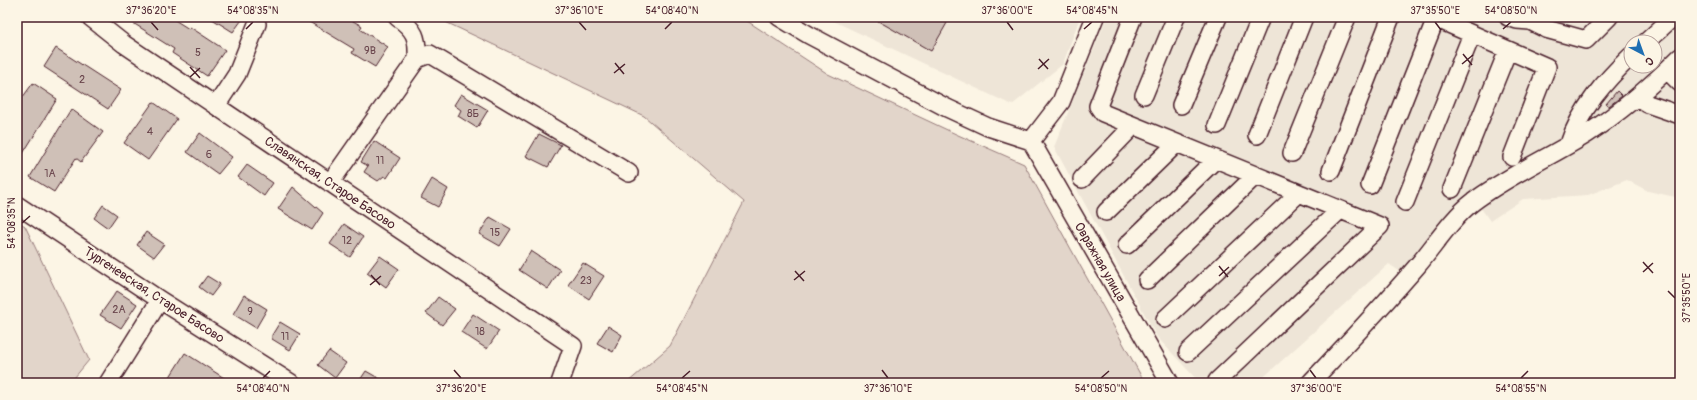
<svg xmlns="http://www.w3.org/2000/svg" width="1697" height="400" font-family="Pangolin,sans-serif">
  <rect width="100%" height="100%" fill="#fcf5e5"/>
  <filter id="ink" filterUnits="userSpaceOnUse"><feTurbulence type="fractalNoise" baseFrequency=".025" numOctaves="2"/><feDisplacementMap in="SourceGraphic" scale="8" xChannelSelector="R" yChannelSelector="G"/><feConvolveMatrix kernelMatrix="1 2 1 2 8 2 1 2 1" color-interpolation-filters="sRGB"/></filter>
  <g filter="url(#ink)">
    <path fill="#eee5d7" fill-rule="evenodd" d="M825 17H1080L1063 64 1012 105Z
      M1107 17H1680V198L1648 191 1627 180 1588 195 1523 199 1490 221 1478 204 1507 183 1590 138 1580 128 1534 157 1483 191 1434 241 1405 275 1389 264 1257 383H1200L1157 337 1054 147ZM1631 42H1655V66H1631Z"/>
    <path fill="#e2d5ca" stroke="#967a7a" d="M435 17H741L828 74 958 135 1024 164 1145 383H627L670 346 744 202 644 116Z
      M17 221 25 226 89 360 70 383H17Z"/>
    <path fill="#cfc0b7" stroke="#4a1f2b" d="M137 17H170L189 29 190 27 225 50 207 76 172 53 174 49 133 23Z
      M209 17H244L233 32Z
      M301 17H346L362 26 360 29 388 47 375 67 352 53 354 49Z
      M871 17H937L947 23 931 51Z
      M56 48 121 90 108 109 44 67Z
      M33 83 57 99 17 163V105Z
      M1617 91 1622 96 1609 106 1606 104Z
      M461 94 488 110 477 128 458 116 461 110 454 105Z
      M153 102 177 119 148 160 124 143Z
      M71 109 103 132 81 162 76 158 54 192 30 177Z
      M200 133 232 157 218 174 187 152Z
      M539 134 561 145 548 167 526 156Z
      M374 141 400 158 387 178 384 176 378 181 364 172 368 166 361 162Z
      M247 165 273 183 264 196 238 177Z
      M432 179 448 189 438 207 421 198Z
      M293 187 323 213 312 230 278 209Z
      M103 205 117 215 108 228 94 218Z
      M490 217 511 229 500 246 479 234Z
      M344 224 363 237 350 257 330 244Z
      M146 232 164 244 154 257 137 245Z
      M531 251 560 270 548 289 519 270Z
      M380 256 399 269 386 287 367 273Z
      M583 263 604 276 589 299 568 285Z
      M207 276 220 284 211 296 199 287Z
      M117 291 137 304 121 328 100 315Z
      M244 295 267 309 256 328 233 314Z
      M438 297 455 309 442 325 426 313Z
      M473 314 499 331 487 349 461 332Z
      M280 322 300 334 290 350 272 339V335Z
      M608 326 622 335 613 352 597 343Z
      M329 351 346 363 335 378 318 365Z
      M185 353 232 383H166Z
      M366 371 387 383H358Z"/>
    <g fill="none" stroke-linecap="round" stroke-linejoin="round">
      <g stroke="#4a1f2b" stroke-width="20">
        <path id="minor" d="M90 17 124 44 573 346 560 383
          M779 17 809 35 947 108 988 127 1031 141
          M1133 17 1098 106 1103 113 1380 226 1217 381
          M1433 17 1547 67 1512 157
          M1508 17 1517 20 1530 21 1546 29 1586 40 1609 17
          M1646 42 1673 17
          M417 59 430 54 629 173
          M1667 70 1680 83
          M1144 95 1176 17
          M1637 97 1648 104 1680 115
          M1181 105 1218 17
          M216 106 237 74 257 24
          M1217 125 1261 17
          M1257 135 1304 17
          M1031 141 1170 383
          M1031 141 1061 102 1095 17
          M1569 144C1580 109 1605 81 1631 56
          M1292 153 1347 17
          M1331 171 1391 17
          M1082 179 1133 126
          M330 183 417 59C418 37 415 30 397 17
          M1370 185 1436 18
          M1452 189 1508 50
          M1405 202 1472 34
          M17 205 160 300 291 383
          M1106 212 1176 144
          M1127 245 1215 160
          M1147 280 1255 176
          M1165 319 1299 193
          M1188 352 1340 210
          M108 383 160 300
          M1310 383C1346 345 1383 306 1418 265 1435 245 1452 218 1473 202 1509 175 1550 157 1587 134 1621 112 1652 85 1680 57"/>
      </g>
      <use href="#minor" stroke="#fcf5e5" stroke-width="17"/>
    </g>
  </g>
  <path fill="none" stroke="#4a1f2b" stroke-width="1.5" d="M151 22 158 30M579 22 586 30M1007 22 1013 30M1435 22 1441 30M246 29 253 22M665 29 672 22M1084 29 1092 22M1503 29 1511 22M1463 54 1472 65M1039 59 1048 69M615 63 624 74M1462 64 1473 55M190 67 200 78M1038 69 1049 59M614 73 625 64M190 77 200 68M22 223 30 216M1643 262 1653 273M1219 266 1228 277M795 271 804 281M1643 272 1653 263M371 275 380 285M1219 276 1229 267M794 280 805 271M370 285 381 276M1668 291 1675 298M454 370 461 378M882 370 888 378M1310 370 1316 378M263 378 270 371M682 378 690 371M1101 378 1109 371M1521 378 1528 371"/>
  <g text-anchor="middle" dominant-baseline="central" stroke-width="4" stroke-linejoin="round" paint-order="stroke">
    <g font-size="11" fill="#6b474e">
      <text x="370" y="50">9В</text>
      <text x="198" y="52">5</text>
      <text x="82" y="79">2</text>
      <text x="473" y="113">8Б</text>
      <text x="150" y="131">4</text>
      <text x="209" y="154">6</text>
      <text x="380" y="160">11</text>
      <text x="50" y="173">1А</text>
      <text x="495" y="232">15</text>
      <text x="347" y="240">12</text>
      <text x="586" y="280">23</text>
      <text x="119" y="309">2А</text>
      <text x="250" y="311">9</text>
      <text x="480" y="331">18</text>
      <text x="285" y="336">11</text>
    </g>
    <g font-size="13" fill="#4a1f2b" stroke="#fcf5e5">
      <text transform="translate(330 183) rotate(34)">Славянская, Старое Басово</text>
      <text transform="translate(1100 262) rotate(60)">Овражная улица</text>
      <text transform="translate(154 295) rotate(33)">Тургеневская, Старое Басово</text>
    </g>
  </g>
  <rect width="1697" height="400" fill="none" stroke="#fcf5e5" stroke-width="44"/>
  <g transform="translate(1643 54) rotate(139)"><circle r="19" fill="#fcf5e5" stroke="#b59f9b"/>
  <path d="M0-3L7 15L0 10L-7 15Z" fill="#1f6fb2"/>
  <text y="-6" font-size="11" font-weight="bold" text-anchor="middle" fill="#4a1f2b">С</text>
  </g>
  <rect x="22" y="22" width="1653" height="356" fill="none" stroke="#4a1f2b" stroke-width="1.5"/>
  <g font-size="10" text-anchor="middle" fill="#4a1f2b">
    <text x="151" y="14">37°36'20"E</text>
    <text x="253" y="14">54°08'35"N</text>
    <text x="579" y="14">37°36'10"E</text>
    <text x="672" y="14">54°08'40"N</text>
    <text x="1007" y="14">37°36'00"E</text>
    <text x="1092" y="14">54°08'45"N</text>
    <text x="1435" y="14">37°35'50"E</text>
    <text x="1511" y="14">54°08'50"N</text>
    <text transform="translate(11 223) rotate(-90)" y="4">54°08'35"N</text>
    <text transform="translate(1686 298) rotate(-90)" y="4">37°35'50"E</text>
    <text x="263" y="392">54°08'40"N</text>
    <text x="461" y="392">37°36'20"E</text>
    <text x="682" y="392">54°08'45"N</text>
    <text x="888" y="392">37°36'10"E</text>
    <text x="1101" y="392">54°08'50"N</text>
    <text x="1316" y="392">37°36'00"E</text>
    <text x="1521" y="392">54°08'55"N</text>
  </g>
</svg>
